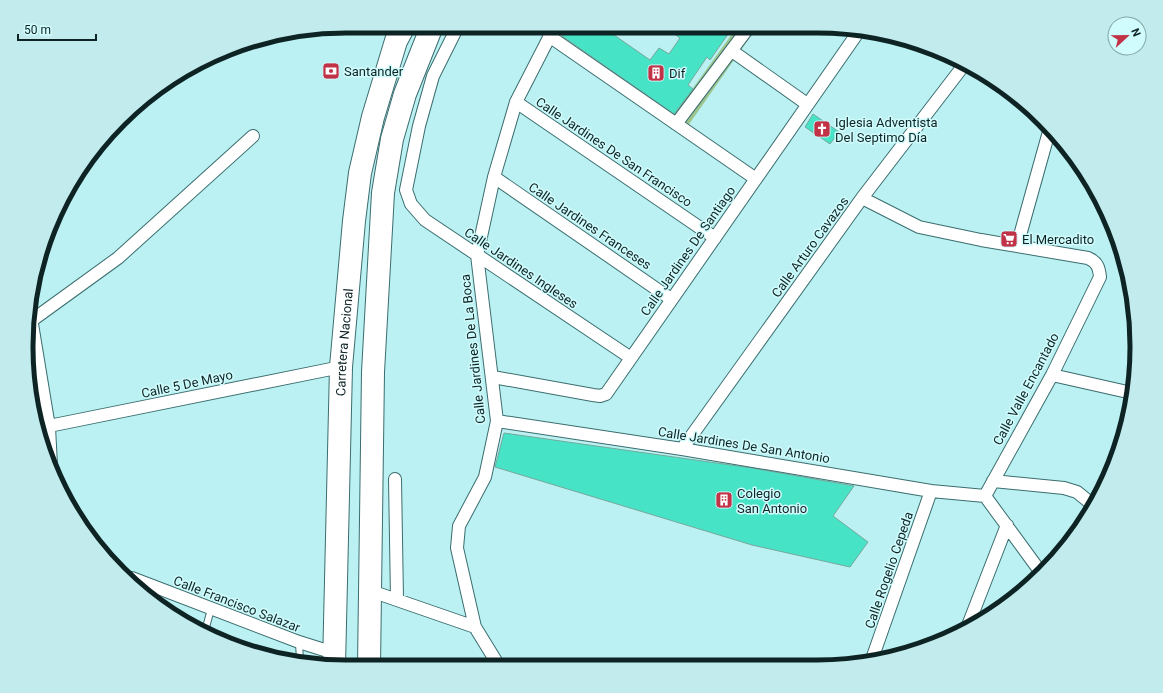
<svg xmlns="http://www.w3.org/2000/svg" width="1163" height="693" font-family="Roboto,sans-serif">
  <rect width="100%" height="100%" fill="#bbf1f2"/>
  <path fill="#9cc58e" d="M737 27H757L685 130 670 120Z"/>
  <path fill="#46e3c7" stroke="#77a89c" d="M569 26H601L650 60 659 48 669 54 680 38 663 26 733 27 710 60 707 57 688 85 693 89 674 114 562 36Z
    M813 114 839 132 830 144 805 127Z
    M504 433 752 468 854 486 833 516 868 542 850 567 752 545 495 467Z"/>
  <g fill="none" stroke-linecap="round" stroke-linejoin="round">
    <g stroke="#3b6d6f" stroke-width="8">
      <path id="lane" d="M205 631 211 609
        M299 642 300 661"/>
    </g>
    <g stroke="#3b6d6f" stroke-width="14">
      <path id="street" d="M458 26 433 76 419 126 406 190 411 204 425 220 631 358
        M549 36 756 179
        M732 51 807 104
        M516 102 715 238
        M676 124 749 27
        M494 177 671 299
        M862 198 919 227 981 240 1088 258C1097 262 1099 267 1100 277L1052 375 985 496 1042 574
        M1017 246 1050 128
        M31 318 49 427 51 465
        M31 321 118 258 253 136
        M1052 375 1132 393
        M493 377 593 395 600 396 606 394 859 31
        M497 421 682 449 931 491 985 496
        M39 428 341 367
        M682 449 862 198 964 65
        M395 479 397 599
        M993 481 1064 488 1077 492 1093 505
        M132 578 299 642 334 653
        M371 591 475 627
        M967 628 1007 525
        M872 659 931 491
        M499 666 475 627 457 548 459 526 485 477 497 421 477 255 494 177 516 102 555 26"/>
    </g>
    <g stroke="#3b6d6f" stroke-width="24">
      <g id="highway">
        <path id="s1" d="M334 666 341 367 354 221 360 173 373 117 396 41 404 26"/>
        <path d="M369 666 373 372 383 193 392 139 405 94 432 26"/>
      </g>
    </g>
    <use href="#lane" stroke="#fff" stroke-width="6"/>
    <use href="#street" stroke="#fff" stroke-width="12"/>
    <use href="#highway" stroke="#fff" stroke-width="22"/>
  </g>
  <defs>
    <g id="bank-square" transform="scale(0.9)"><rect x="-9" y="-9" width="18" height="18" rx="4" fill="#c23246" stroke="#d1fcfd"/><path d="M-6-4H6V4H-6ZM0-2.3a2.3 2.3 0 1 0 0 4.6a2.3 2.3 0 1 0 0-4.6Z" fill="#fff"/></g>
    <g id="building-square" transform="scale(0.9)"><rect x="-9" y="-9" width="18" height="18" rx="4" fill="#c23246" stroke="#d1fcfd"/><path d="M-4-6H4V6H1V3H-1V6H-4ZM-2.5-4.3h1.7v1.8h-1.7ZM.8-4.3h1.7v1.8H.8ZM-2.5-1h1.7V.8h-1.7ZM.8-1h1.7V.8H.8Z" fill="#fff"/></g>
    <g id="church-square" transform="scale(0.9)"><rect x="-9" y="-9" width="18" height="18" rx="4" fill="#c23246" stroke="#d1fcfd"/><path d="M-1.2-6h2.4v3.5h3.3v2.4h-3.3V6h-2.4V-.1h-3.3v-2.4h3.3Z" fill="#fff"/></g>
    <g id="supermarket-square" transform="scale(0.9)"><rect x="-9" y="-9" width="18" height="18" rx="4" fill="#c23246" stroke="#d1fcfd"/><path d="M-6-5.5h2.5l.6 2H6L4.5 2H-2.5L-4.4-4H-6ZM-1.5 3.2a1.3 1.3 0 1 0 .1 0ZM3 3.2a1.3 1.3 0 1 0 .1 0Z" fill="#fff"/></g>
  </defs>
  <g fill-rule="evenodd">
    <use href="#bank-square" x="331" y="71"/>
    <use href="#building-square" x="656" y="73"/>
    <use href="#church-square" x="822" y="129"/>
    <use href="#supermarket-square" x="1009" y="239"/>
    <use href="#building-square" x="724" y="500"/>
  </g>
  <g text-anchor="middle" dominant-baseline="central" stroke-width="3" stroke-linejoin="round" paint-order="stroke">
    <g font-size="13" fill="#0e2324" stroke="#d1fcfd" text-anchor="start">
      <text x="344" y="71">Santander</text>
      <text x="669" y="73">Dif</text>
      <text x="835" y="122">Iglesia Adventista<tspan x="835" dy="15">Del Septimo Día</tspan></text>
      <text x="1022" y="239">El Mercadito</text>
      <text x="737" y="493">Colegio<tspan x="737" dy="15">San Antonio</tspan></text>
    </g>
    <g font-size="13" fill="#0e2324" stroke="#d1fcfd">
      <text transform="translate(614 152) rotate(34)">Calle Jardines De San Francisco</text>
      <text transform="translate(590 226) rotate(34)">Calle Jardines Franceses</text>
      <text transform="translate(810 247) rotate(-54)">Calle Arturo Cavazos</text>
      <text transform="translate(688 251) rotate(-55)">Calle Jardines De Santiago</text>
      <text transform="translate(521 268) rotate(34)">Calle Jardines Ingleses</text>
      <text stroke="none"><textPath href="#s1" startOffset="324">Carretera Nacional</textPath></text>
      <text transform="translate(473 349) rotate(-96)">Calle Jardines De La Boca</text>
      <text transform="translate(187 384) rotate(-12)">Calle 5 De Mayo</text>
      <text transform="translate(1026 389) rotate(-62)">Calle Valle Encantado</text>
      <text transform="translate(744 445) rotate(9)">Calle Jardines De San Antonio</text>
      <text transform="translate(889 570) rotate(-71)">Calle Rogelio Cepeda</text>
      <text transform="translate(237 604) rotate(21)">Calle Francisco Salazar</text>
    </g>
  </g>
  <path d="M0 0H1163V693H0ZM346 33H817A313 313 0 0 1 1130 346V347A313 313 0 0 1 817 660H346A313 313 0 0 1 33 347V346A313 313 0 0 1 346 33Z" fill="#c1ebec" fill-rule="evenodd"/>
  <path fill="none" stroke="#0e2324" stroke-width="5" d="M346 33H817A313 313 0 0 1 1130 346V347A313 313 0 0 1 817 660H346A313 313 0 0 1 33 347V346A313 313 0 0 1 346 33Z"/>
  <g transform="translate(1127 36) rotate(68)"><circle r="19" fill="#d1fcfd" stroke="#83a5a6"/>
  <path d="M0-3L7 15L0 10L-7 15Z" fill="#c23246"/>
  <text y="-6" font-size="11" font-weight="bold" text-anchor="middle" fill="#0e2324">N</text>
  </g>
  <path d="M18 34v6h78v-6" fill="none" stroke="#0e2324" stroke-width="2"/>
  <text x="24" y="34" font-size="12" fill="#0e2324" stroke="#d1fcfd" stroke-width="3" paint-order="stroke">50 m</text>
</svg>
